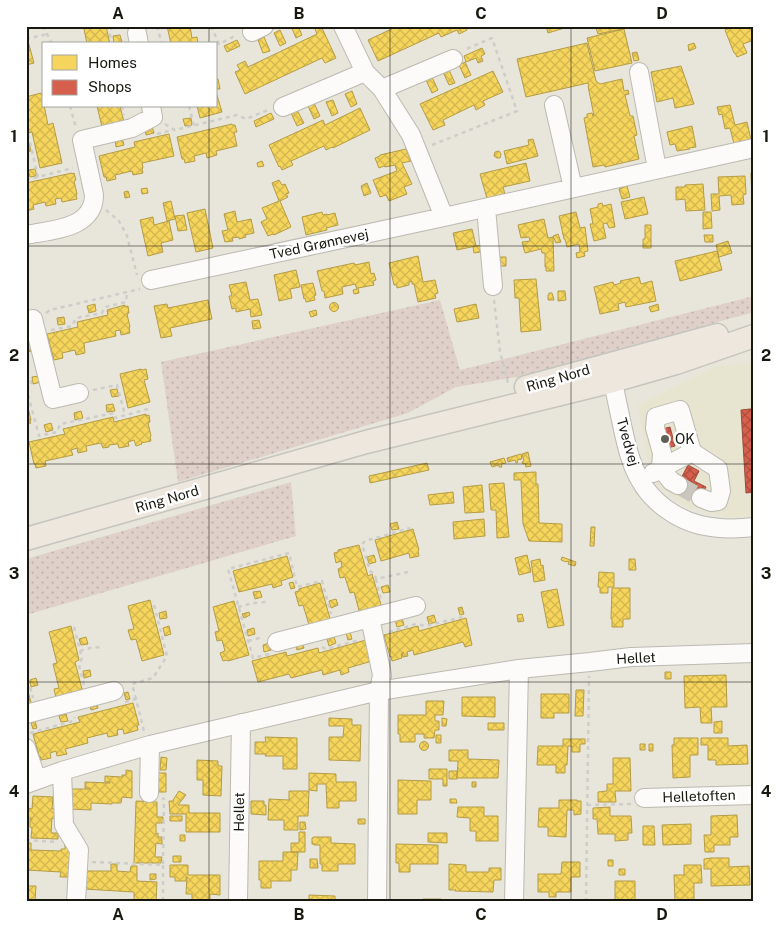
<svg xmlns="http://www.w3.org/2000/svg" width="780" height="928" font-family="'Public Sans',sans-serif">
  <defs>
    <pattern id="grass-dots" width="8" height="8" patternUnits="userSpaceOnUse" patternTransform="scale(1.25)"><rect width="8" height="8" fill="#dfd1c9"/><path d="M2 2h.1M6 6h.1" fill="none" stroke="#bfb3ac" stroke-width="1.8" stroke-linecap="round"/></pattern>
    <pattern id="homes-cross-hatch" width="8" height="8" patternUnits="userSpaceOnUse" patternTransform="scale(1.25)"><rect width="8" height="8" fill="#f6d55c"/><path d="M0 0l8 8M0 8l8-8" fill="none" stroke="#d2b64f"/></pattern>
    <pattern id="shops-cross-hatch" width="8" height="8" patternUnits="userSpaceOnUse" patternTransform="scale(1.25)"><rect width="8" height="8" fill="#d6604d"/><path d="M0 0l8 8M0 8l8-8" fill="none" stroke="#ad4e3f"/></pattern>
  </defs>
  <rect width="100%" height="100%" fill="#e8e6db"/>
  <path fill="#e7e4cf" d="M754 362V515L730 518 686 506 657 485 647 459 638 405 715 367Z"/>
  <path fill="url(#grass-dots)" d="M754 296V312L518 377 456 387 408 413 178 482 161 362 440 300 460 370Z
    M291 482 296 536 26 615V559Z"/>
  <path fill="url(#homes-cross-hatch)" stroke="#b49c45" d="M88 26H107H106L110 44H87L84 29 88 28Z
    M167 26H190L192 38 197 37 198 44H171Z
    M291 26H298L302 35 296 38Z
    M314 26H321L336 58 325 63 322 58 245 94 235 72 240 70 237 65 245 61 248 67 317 34Z
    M398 26H466L467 30 459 34 457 30 441 37 439 33 378 61 368 40Z
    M546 26H571L548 33Z
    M602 26H632V27L598 34 596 28Z
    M735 26H754V40L743 44 747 53 737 57 735 53H734L725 30Z
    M624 29 632 63 595 71 587 38Z
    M280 30 286 43 280 46 274 33Z
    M120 35 122 42 114 43 113 36Z
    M264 37 270 51 263 53 258 40Z
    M237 40 240 46 227 52 224 46Z
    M26 41H28L34 63 26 65Z
    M587 43 596 81 600 84 622 79 624 91 628 90 629 94 625 95 630 116H633L637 135 634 136 639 159 605 167 604 165 593 167 584 118 587 117V114L592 113 593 116H594L588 86H589L588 83 526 97 517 59Z
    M694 43 696 48 689 51 688 45Z
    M482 48 485 54 481 56 483 61 478 63 476 58 466 62 464 56Z
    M637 52 639 60 634 61 632 53Z
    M465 62 471 75 465 78 459 65Z
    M681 66 694 104 675 108 673 98 657 102 651 72Z
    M449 70 455 83 449 85 443 72Z
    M493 71 503 92 483 101 485 105 476 110 474 105 443 120 445 125 433 130 420 104Z
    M432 77 438 90 432 93 426 80Z
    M216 79H218L220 89H216Z
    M352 91 357 104 351 107 345 94Z
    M216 92 222 112 200 118 197 106H216Z
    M41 93V95L44 94V105L48 125 53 123 62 163 40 168 32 132 27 133 26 130V97Z
    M333 100 338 113 332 116 326 102Z
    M314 103 320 116 314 119 308 106Z
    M730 105 735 125 747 122 751 140 734 144 730 128 725 129 722 114 719 115 717 107Z
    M97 106H120L124 122 102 127Z
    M360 108 370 130 333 148 332 147 326 150 324 146 291 161 293 165 282 170 280 166 279 167 269 145 323 120 325 125Z
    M297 110 304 123 297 126 291 113Z
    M271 113 274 119 256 127 254 121Z
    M191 118 192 125 185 126 183 119Z
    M232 124V125H235L237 132H234L237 146 216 151 217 155 207 158 206 153 194 156 195 161 185 163 184 159H182L177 137Z
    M152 126 154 133 146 135 145 128Z
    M692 126 696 147 689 148 690 149 677 151 675 144 670 145 667 132Z
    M169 134 174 156 142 163 143 168 142 169 143 173 133 175 132 171 115 175 116 179 107 181 106 177H104L99 156 135 147 134 142Z
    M122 138 124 145 116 147 115 140Z
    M533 139 538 156 507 164 504 151 529 145 528 140Z
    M29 143 31 151 26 152V144Z
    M406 149 411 161 402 163 412 184 404 187 407 194 389 201 386 195 380 197 373 180 397 171 395 165 385 167 384 166 379 168 375 158 380 156V155Z
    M499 151 501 154 500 158H497L494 156 495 152Z
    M262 161 264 166 258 167 257 163Z
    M526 163 530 181 503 187 506 198 488 202 480 174Z
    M35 169 37 176 30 177 28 170Z
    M72 173V174L74 173 76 180 74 181 77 194 76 195 77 199 62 202 61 198 55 199 56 204 46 206 45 202 33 205 34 209 26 211V183Z
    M751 173H754V200H752Z
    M745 176 746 194 743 195 744 204 732 205 731 195 719 196 720 210 712 211 711 194H719L718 177Z
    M279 180 282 185 285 184 289 193 286 194 288 197 280 201 291 227 274 235 273 234 268 236 261 222 267 219 262 208 279 201 272 183Z
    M367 183 371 193 364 196 361 186Z
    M703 184 705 210 686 211 685 199 676 200V187H685V185Z
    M627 186 630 197 622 199 619 189Z
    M147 188 148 193 142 194 141 189Z
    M128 191 130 197 125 198 124 192Z
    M644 197 648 214 625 219 621 202Z
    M171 201 175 219 167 221 163 203Z
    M602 203 603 206 611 204 615 227 609 228 607 223 603 224 606 238 594 241 590 224H593L590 209 598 207V204Z
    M205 209 213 248 196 252 187 213Z
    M235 211 237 222 251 219 254 233 245 235 246 237 239 239V237L232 238 233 241 225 242 222 231 228 230 224 214Z
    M322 212 323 215 327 214V215L335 213 338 225 326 228 327 230 306 235 302 217Z
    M576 212 580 228 585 227 588 251 584 252 585 256 577 258 576 253 580 252 579 244 567 247 565 239H564L559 216Z
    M703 212H711L712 228 703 229Z
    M184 215 187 230 178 231 175 216Z
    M153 217 154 225 169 221 173 240 161 243 163 252 148 256 140 220Z
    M544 219 548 238 553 237 554 271H546V267H545V253H542L541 249 525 253 522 242 530 241 529 237 521 238 518 225Z
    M645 225H651V248H643V239H645Z
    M472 229 476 246 457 250 453 233Z
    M558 234 561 242 556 243 553 236Z
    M704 235H713V242H705Z
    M728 241 732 253 719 257 716 245Z
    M484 244 486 251 474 253 473 247Z
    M717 251 722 270 680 281 675 261Z
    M418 256 423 282 435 280 438 293 435 294 436 298 418 302 414 284H412V281L409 282V285L397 288V285H394L389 263Z
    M498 257H506V266H498Z
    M369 262 371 274 374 273 376 280 373 281 374 285 358 288 359 293 354 294 353 290 357 289 355 284 342 287 343 294 325 298 324 291H322L317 271 354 263 355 265Z
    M296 270 300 287 290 289 292 298 279 301 274 275Z
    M639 277 641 284 652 281 656 301 626 307 625 302 618 304 619 310 600 314 594 287 613 282 614 285 621 283 620 281Z
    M536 279 541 330 521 332 519 298H515L514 280Z
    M246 282 250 300 258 299 262 315 251 317 250 309 236 312V308L232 309 229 296H232L229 285Z
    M313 283 316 295 314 296 315 300 306 302 305 298 304 299 301 285Z
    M558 291H565L566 300 558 301Z
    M549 293H552L554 300H548V295H549Z
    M208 300 212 319 170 328 172 336 161 338 154 306 167 304 168 308Z
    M329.5 307a4.5 4.5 0 1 1 9 0a4.5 4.5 0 1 1-9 0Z
    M95 304 96 311 89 313 87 306Z
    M476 304 479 318 457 322 454 309Z
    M658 304 659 310 651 312 649 307Z
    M125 305V307L128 306 129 313 127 314 130 327H129L130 333 121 335 120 330 115 331 116 336 84 343 85 353 76 355 75 350 62 353 63 358 54 360 47 334 78 327 77 322 108 315 107 310Z
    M316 310 317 315 311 317 309 312Z
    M64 317 65 324 58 325 57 318Z
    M259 320 261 328 253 329 252 321Z
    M32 344 33 351 26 352V345Z
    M141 369 142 370 146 369 148 379 144 380 150 402 128 408 120 374Z
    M39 376 41 382 33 384 32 377Z
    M117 389 119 396 112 397 110 390Z
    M26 399 31 420 30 421 31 423 26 424Z
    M113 404 115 411 107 412 106 405Z
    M81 411 83 418 75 420 74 413Z
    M146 414V416L149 415 150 422 148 423 151 436 150 437 151 441 141 443 142 444 136 446 134 440 128 442 129 446 119 448 118 444H117L109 445V447L103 448 101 443 86 446 87 451 78 453 77 448 71 450 73 455 45 461 46 466 36 468 35 464H34L29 442 65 434 63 429 113 417 114 422Z
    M51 423 53 430 46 432 44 425Z
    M528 452 531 466 526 467 525 463 523 464 522 462 524 461 522 454Z
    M521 454 522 459 517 460 518 462 516 463 515 460 508 462 507 458Z
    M504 458 506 463 501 464 502 467H499V465L492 467 490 462Z
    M427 463 429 470 370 483 369 476Z
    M536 472V484H538L539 523 562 524V542L529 541 523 524 521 480H514V473Z
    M504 483 509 537 497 538 496 510H491L489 484Z
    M482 485 484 512 465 513 463 487Z
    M453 492 454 503 430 505 428 495Z
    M484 519 485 536 454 539 453 522Z
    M397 522 399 529 392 530 390 524Z
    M591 527H595L594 546H590Z
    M413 529 419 550 418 551 419 556 410 558 409 553 381 561 375 540Z
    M359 545 368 576 372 574 382 608 360 614 354 592 350 593 345 577 340 578 338 569 342 567 341 561 336 563 334 553 338 552V550Z
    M374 555 376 562 369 564 367 557Z
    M527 555 531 572 519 575 515 558Z
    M287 556 293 577 281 581 282 585 273 588 272 584 239 592 233 571Z
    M562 557 576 562 575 566 568 564 569 562 567 561 566 562 561 560Z
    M540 559 541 566 543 565 545 580 534 582 531 561Z
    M629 559H635L636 570H629Z
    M599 572 614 573V587H608V593H600V587H598Z
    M293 582 295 588 291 589 289 583Z
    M320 583 331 622 310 628 303 605 299 606 295 592 299 591V589Z
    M388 585 390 592 383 593 381 587Z
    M612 588H630V619H623V627H612V619H611Z
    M557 589 564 625 548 628 541 592Z
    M260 591 262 597 255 599 253 592Z
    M336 599 338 605 331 608 329 601Z
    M150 600 164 655 142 661 136 639 131 640 128 630 134 629 128 606Z
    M234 601 249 655 228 661 227 660 223 661 220 653 225 651 222 640 217 641 215 632 219 631 213 607Z
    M462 607 464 614 460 615 458 608Z
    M166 611 167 618 160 619 159 613Z
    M249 612 250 615 244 618 242 614Z
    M522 614 524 621 518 622 517 615Z
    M434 615 436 622 429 624 427 617Z
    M402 618 404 625 397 627 395 620Z
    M466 618 472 645 465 647 463 642 414 655 413 650 407 652 408 656 403 657 402 654 404 652 401 654 402 658 392 661 391 656 390 657 384 635 418 626 419 631Z
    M71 626 79 660 75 662 83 693 56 698 54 689 59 688 53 664 57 663 49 632Z
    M169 626 171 634 165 636 163 628Z
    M254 628 255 634 248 636 247 630Z
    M350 632 352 639 348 640 346 633Z
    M86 637 88 644 81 645 79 639Z
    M334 637 336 643 329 646 327 639Z
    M366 640 372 661 348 668 349 672 341 675 340 670 323 675 322 670 291 678 289 674 258 682 252 661 286 652 287 656 318 648 319 653Z
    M302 641 304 648 297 650 295 643Z
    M269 643 271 650 264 652 263 645Z
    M90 670 91 676 84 678 83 671Z
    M665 672H671V679H665Z
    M726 675 727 707H711L712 723H701L700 707 685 708 684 676Z
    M36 678 38 685 31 687 30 680Z
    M26 684 32 706 26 708Z
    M576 690H584L583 716H575Z
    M128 692 130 699 126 700 124 693Z
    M541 694H569V713H554V718H541Z
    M462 697H495V717L462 716Z
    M96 701 98 708 91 710 89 703Z
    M426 701H444L443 715H435V721H439V730H435L434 738H424V734H415V742H400V734H398V715H426Z
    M133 703 139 725H137L138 730 124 734 123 729 117 730 118 735 108 737 107 733 87 738 88 743 65 749 67 754 57 756 56 751 50 753 51 758 41 760 40 756H39L33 734 80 722 78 717Z
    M66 714 68 721 61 722 59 716Z
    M329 718 352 719V725H361L360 761 329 760V737H343L344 726H329Z
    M442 718 447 719 446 726H442Z
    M35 721 37 728 33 729 31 723Z
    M722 721V733H714V722Z
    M488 723H504V730H488Z
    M436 735H441V743H436Z
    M265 737 297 738V769H283V756H265L266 754H255V742H266Z
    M674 738H698V755H690V777L673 778 672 745H674Z
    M701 738H728V746L747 745 748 764 716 765V760H708V745H701Z
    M563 739H585V744H580V752H572V746H568L567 765H565V773H556V765H537L538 746H563Z
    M419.5 746a4.5 4.5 0 1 1 9 0a4.5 4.5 0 1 1-9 0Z
    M640 744H645V750H640Z
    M649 744H653V751H649Z
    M449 750H468V759L499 760 498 778H457L458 761H449Z
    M161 757 167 758 166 770H160Z
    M613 758H630L631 791H615L616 802H598V792L607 791V784H613Z
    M197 760 218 761V766H222L221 796 203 795V780H197Z
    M429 769H447V786H443V779H429Z
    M126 770 132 771V798L122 797 121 803H112V804L91 803V810L69 809 70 789H90V788H85V782L110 783V782H105V776L122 777V775H126Z
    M449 771H457V779H449Z
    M155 773H166V792H155Z
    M309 773 336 774V782H356V801H339V808H327L326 784H317V791L309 790Z
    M398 780 431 781V800H417V814H398Z
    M472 782H476V787H472Z
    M179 791 186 795 178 805H189V813H220V832H186V814H170L169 801H174L173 800Z
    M289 791H309L308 816H298V830H284V820H268L269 799 289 800Z
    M33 796 53 797 52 809H55L54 813H59V819L52 818 51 833H58V839L31 838 32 828 30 827V819L32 820V818H27L28 808 32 809Z
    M450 799H456L457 803H450Z
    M559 800H577V801H581V814L574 815V810H567L566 837 548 836V827H538L539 808H559Z
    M136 801 157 802V817H163V823H156V834L158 833V837H162V844L156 843 155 857H162L161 863H134Z
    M251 801H264V805H266V815L251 814Z
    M458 807H484V816H498V841H476V831H470V818L457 817Z
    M610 807V816H631L632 833H628V840L615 841V834H598L597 819H593V808Z
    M737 815 738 837H730V845H714V852H705L704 835H711V816Z
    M170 816H182V821H170Z
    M358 819H365V824H358Z
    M300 822H305L306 829 300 830Z
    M691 824V844L663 845 662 825Z
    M643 826H654L655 845H643Z
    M299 832H305V852H291V843H299Z
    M428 833H447V843L428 842Z
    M180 835H185V841H180Z
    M314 837H331V843L355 844V864H338V871H322V864H320V845H314V844H312V838Z
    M26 843H31V850L61 851V849H65V844L71 845 69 877H60L61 872 26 870Z
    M396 844 438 845V864H410V872H399V863H396Z
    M283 852H298L297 870H291V881H271V888H261V880H259V861H283Z
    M173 856H181V862H173Z
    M711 858H729V867L749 866 750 885 711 886V869H704V859Z
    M310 859H317L318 868H310Z
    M608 860H613V866H608Z
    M562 862H580V877H571V892H556V897H549V892H538V874H561Z
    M111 864H117V871L130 872 131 866H137V881L157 882 156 902 134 901V892L84 889 85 871H111Z
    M449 864 466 865V872H489V868H501V880H494L493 892 455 891 456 890H449Z
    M170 865H188V875H220V895L210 894V902H192V894H186L187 877H186V881H175V877H170Z
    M684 865H701L702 883H694V902H675L674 875H684Z
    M619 869H625V875H619Z
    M150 874H156V879L150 880Z
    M615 881H635V902H615Z
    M26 886H36L35 901 42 902H26Z
    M309 895 335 896V902H309Z
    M423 899H441V902H423Z"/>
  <path fill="url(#shops-cross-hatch)" stroke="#9d4a3b" d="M750 409H754V492L746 493 741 410Z
    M670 427 675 446 660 450 655 431Z
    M688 465 699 471 694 481 706 487 698 502 675 490Z"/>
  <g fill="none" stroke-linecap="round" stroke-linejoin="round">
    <path stroke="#c9c7bd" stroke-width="18" stroke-dasharray="18 9" stroke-linecap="butt" d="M678 485 701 498"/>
    <g stroke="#bbb9b1" stroke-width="20">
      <path id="minor" d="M343 26 365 72 382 89 411 135 444 217
        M252 32 264 26
        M137 33 139 44
        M639 72 657 169
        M382 89 453 59
        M554 105 573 188
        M283 107 365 72
        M486 208 493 286
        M26 235C51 230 94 229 94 195L82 140 132 128 153 117 151 106
        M151 280 444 217 754 148
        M26 321 33 319 53 399 79 393
        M610 368C614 387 618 406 622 425 626 443 630 463 640 480 652 502 676 519 700 525 717 529 737 529 754 527
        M653 473 692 452
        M678 485 671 481 661 468 662 453 655 428 656 417 680 410 692 452 718 469 721 491 718 501 711 502 701 498
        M370 618 382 675 379 691 377 902
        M277 642 416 606
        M26 714 114 691
        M26 748 37 780
        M62 771 64 825 79 850 76 902
        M26 784 62 771 150 745 379 691 519 669 590 662 631 657 754 653
        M149 793 150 745
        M644 798 754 795
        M238 902 241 723
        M514 902 519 669"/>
    </g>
    <g stroke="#c5c4be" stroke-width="25">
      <path id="major" d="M526 387 717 335
        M26 539 366 442 613 381 676 363 754 336"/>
    </g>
    <path stroke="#cecdca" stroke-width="2.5" stroke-dasharray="4 4" stroke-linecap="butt" d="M43 26 52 44
      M112 26 110 34 112 44
      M157 26 162 44
      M211 26 219 44 237 35
      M26 39 48 34
      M70 106 76 128
      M122 106 124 115
      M189 106 194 126
      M165 124 175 130 237 115 246 119 268 110
      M157 134 173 130
      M26 136 29 138 38 177
      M432 145 517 111 492 38 464 50
      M26 180 73 168
      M106 210 119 221 127 236 137 275
      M494 300 500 352 508 383
      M46 313 50 310 140 289
      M51 330 72 326 76 318 102 313 105 307 126 302 127 292
      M31 380V383L27 391 39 436 57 432 60 424 114 413 115 418 148 409
      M93 390 117 385 125 415
      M408 572 376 579 375 574 370 571 362 544 365 541 410 528
      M376 579 381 600
      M238 607 253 603 267 602
      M74 627 82 658 79 665 84 685
      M389 632 416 624 425 626 463 617
      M248 641 263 637
      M322 647 326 649 360 640
      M80 651 90 648 102 647
      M269 654 253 658 228 569 289 553 297 587 322 581 331 614
      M26 672 33 698
      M136 699 132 684 153 678 167 656 153 601
      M125 702 136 699 144 731
      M30 733 73 721 75 717
      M587 805 631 804
      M26 840 58 842
      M92 862 163 865 164 799 162 798
      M163 865V902
      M44 902V901H62
      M586 902 589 676"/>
    <use href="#minor" stroke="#fcfbfa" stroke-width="18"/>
    <use href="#major" stroke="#ede7de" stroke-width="22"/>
  </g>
  <path fill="none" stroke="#191810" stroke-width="1" stroke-opacity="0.55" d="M209 26V44M390 26V902M571 26V902M209 106V902M26 246H754M26 464H754M26 682H754"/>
  <circle fill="#616057" stroke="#fff" stroke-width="2" cx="665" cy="439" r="5"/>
  <g text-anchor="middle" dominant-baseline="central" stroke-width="5" stroke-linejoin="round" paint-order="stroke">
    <g font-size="14" fill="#191810" stroke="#fff">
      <text transform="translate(319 244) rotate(-12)">Tved Grønnevej</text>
      <text transform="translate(558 378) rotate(-16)">Ring Nord</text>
      <text transform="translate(628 442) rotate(74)">Tvedvej</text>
      <text transform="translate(167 499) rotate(-16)">Ring Nord</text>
      <text transform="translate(636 658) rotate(-3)">Hellet</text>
      <text transform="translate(699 796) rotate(-2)">Helletoften</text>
      <text transform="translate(239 812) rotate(-89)">Hellet</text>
    </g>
    <g font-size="14" fill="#191810" stroke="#fff" text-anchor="start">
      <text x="675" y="439">OK</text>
    </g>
  </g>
  <rect width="780" height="928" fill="none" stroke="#ffffff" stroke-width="55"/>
  <rect x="42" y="42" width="175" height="65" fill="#ffffff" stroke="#a3a39f"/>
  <rect x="52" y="55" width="25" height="15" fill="#f6d55c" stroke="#a3a39f"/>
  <text x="88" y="68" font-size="15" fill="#191810">Homes</text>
  <rect x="52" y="80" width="25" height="15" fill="#d6604d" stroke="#a3a39f"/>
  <text x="88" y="92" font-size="15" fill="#191810">Shops</text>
  <rect x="28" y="28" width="724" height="872" fill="none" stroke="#191810" stroke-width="2"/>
  <g font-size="16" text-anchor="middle" font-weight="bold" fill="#191810">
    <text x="118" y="19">A</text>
    <text x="299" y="19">B</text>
    <text x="481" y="19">C</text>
    <text x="662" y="19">D</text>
    <text x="14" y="142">1</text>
    <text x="766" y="142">1</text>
    <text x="14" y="361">2</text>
    <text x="766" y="361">2</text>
    <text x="14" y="579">3</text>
    <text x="766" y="579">3</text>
    <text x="14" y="797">4</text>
    <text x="766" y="797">4</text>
    <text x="118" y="920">A</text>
    <text x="299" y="920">B</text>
    <text x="481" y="920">C</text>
    <text x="662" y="920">D</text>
  </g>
</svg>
